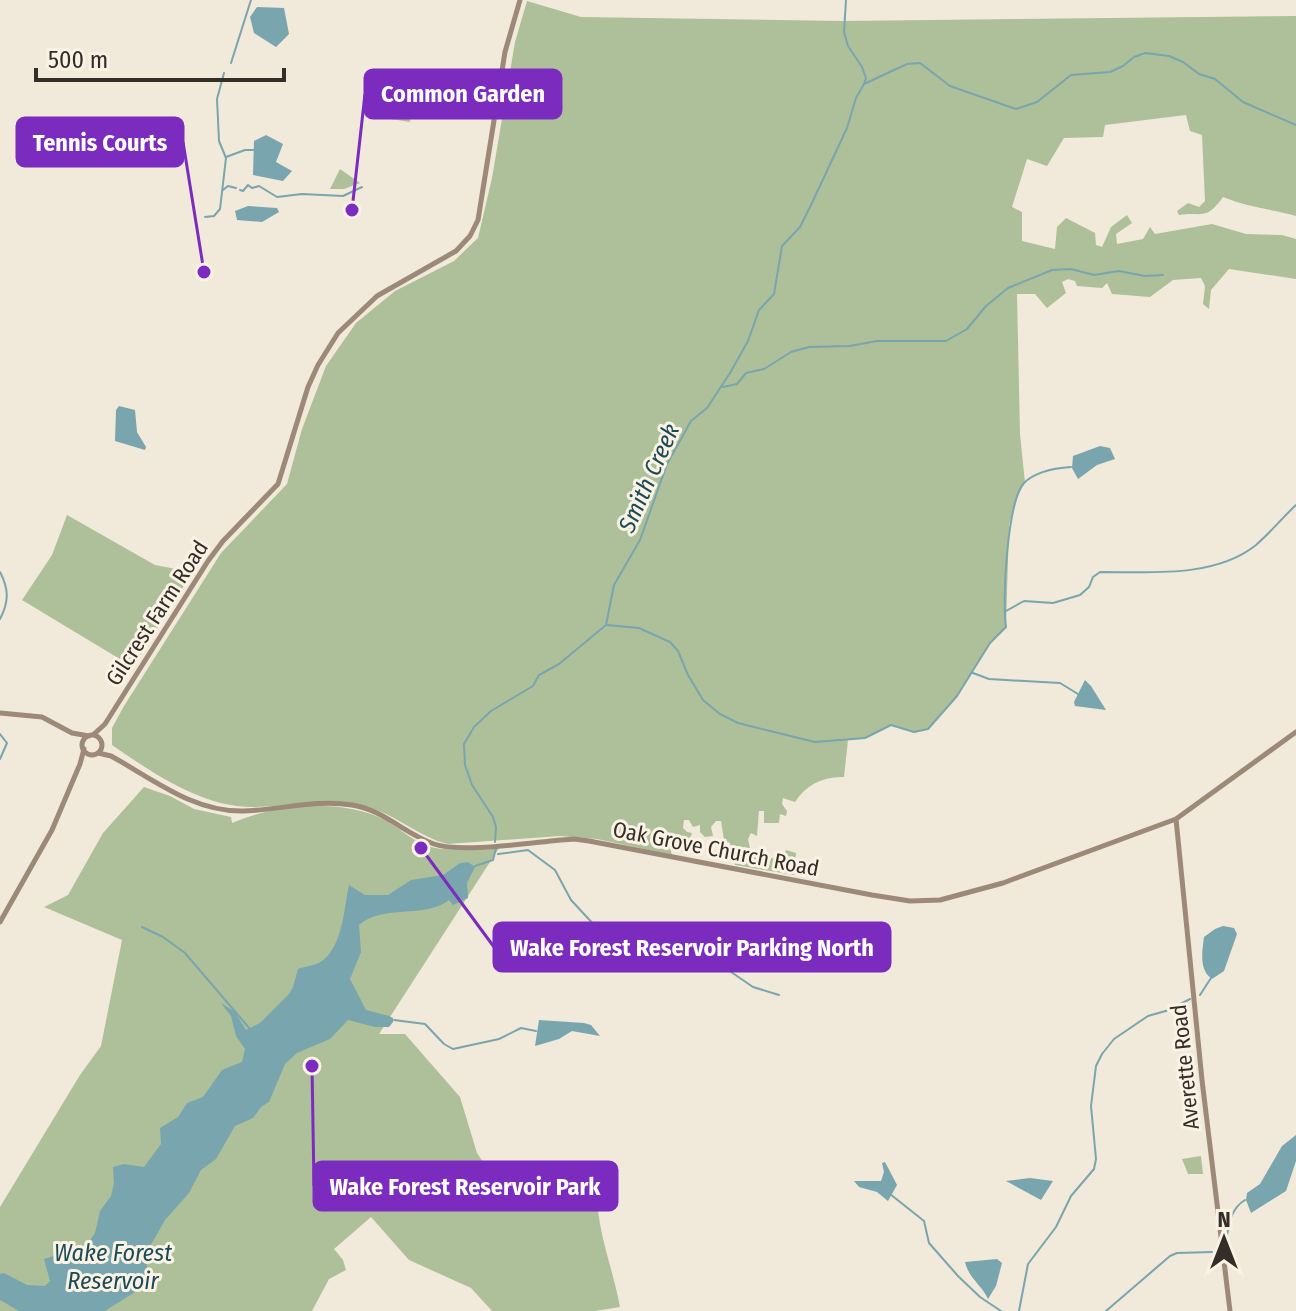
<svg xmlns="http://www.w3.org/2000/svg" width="1296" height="1311" font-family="'Fira Sans Condensed',sans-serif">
  <rect width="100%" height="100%" fill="#f1e9d9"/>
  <path fill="#aec099" d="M527 1 581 17 843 21 1296 16V216C1271 209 1247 207 1223 197 1205 222 1202 211 1179 215L1177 211 1188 203 1199 207 1205 201 1202 135 1190 131 1186 115 1105 125 1103 137 1064 138 1047 166 1027 159 1012 207 1022 212V241L1055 249 1057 227 1066 218 1095 233 1096 245 1102 247 1111 227 1127 215 1132 223 1116 234 1117 244 1143 239 1150 227 1155 234 1212 224 1246 234 1282 235 1296 239V279L1229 269 1211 290 1209 309 1203 304 1205 286 1201 278 1173 280 1150 297 1112 294 1107 283 1102 288 1077 286 1075 281 1068 279 1062 282 1066 293 1047 308 1035 294H1017L1020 434 1025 483 1019 492 1009 525 1006 627 990 643 957 696 928 729 914 732 891 725 865 738 848 740 844 777C823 776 806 785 795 802L783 798 782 804 787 811 786 816 780 814 779 823H764V811H759L757 836 751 833 748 839 751 853 761 855 762 859 770 862 771 858 782 859 786 850 796 853 794 875 735 865 730 843 724 840 721 821H716L711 827 713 836 705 837 700 832V825L693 827 689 820H684L683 828 687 832 692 833 689 841 694 847 683 853 678 847 675 848 665 840 656 837 658 845 670 848 672 855 597 839 560 836 448 844C418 837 395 813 365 807 327 799 293 805 256 807 204 809 153 773 112 745V728L124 706 221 553 287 484 302 429 326 366 356 323 395 291 454 261 478 238 492 178 515 42Z
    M375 97 393 99 392 107 411 110 410 122 391 119V115L372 111Z
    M340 169 360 183 344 189H330Z
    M67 515 155 565 176 569 193 566 190 576 133 667 22 600 52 555Z
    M144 787 170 796 194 809 231 817 232 823C275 804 339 798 383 819 399 827 414 843 431 847 454 853 476 844 499 848L379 1034H405L460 1097 477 1153 509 1201 597 1196C598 1234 613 1269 620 1307L595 1311H492L471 1288 409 1260 371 1217 334 1249 343 1260 346 1270 329 1279 312 1311H0V1207L80 1075 101 1046 122 940 44 907 68 895 103 833Z
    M1201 1156 1203 1174H1188L1182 1159Z"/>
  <path fill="#78a5ae" d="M257 7 284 8 289 34 276 47 254 33 250 17Z
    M266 135 283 144 276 162 292 171 283 181 253 175 254 141Z
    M248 206 277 208 279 212 262 222 237 220 235 211Z
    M119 406 135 410 137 432 146 447 145 450 115 441 116 410Z
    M1100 446 1110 448 1115 459 1097 465 1078 479 1072 468 1073 456Z
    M1085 680 1091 686 1106 710 1075 706 1074 702Z
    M468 862 475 867 467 883 468 898 453 905 449 900C425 919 382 904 359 925L361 952 350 979 366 1010 389 1016 393 1018V1022L389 1027H375L348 1020 330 1039 297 1053 285 1064 269 1102 261 1107 253 1118 235 1126 216 1159 201 1170 189 1193 165 1220 148 1250 146 1258 149 1283 105 1311H19L0 1300V1274L4 1273 27 1285 45 1286 50 1281 44 1259 51 1257 66 1246 76 1251 85 1248 95 1233 100 1211 111 1196 114 1183 113 1167 124 1164 144 1167 161 1144 160 1128 178 1117 187 1103 203 1097 222 1070 242 1062 245 1049 236 1036 231 1016 221 1003 235 1012 246 1030 260 1023 289 994 293 987 298 969C305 966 315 966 322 961 343 946 344 907 349 885L365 895H388L411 880 443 875 460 863Z
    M1223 926 1234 928 1237 934 1224 971 1212 979C1199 970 1202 952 1204 937L1215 929Z
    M539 1020 584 1023 591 1025 600 1036 572 1031 559 1039 535 1046Z
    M1296 1135V1161L1286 1191 1251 1213 1246 1200 1247 1193 1260 1184 1282 1146Z
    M885 1162 897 1185 888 1201 877 1192 859 1187 854 1181H881L884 1172 882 1163Z
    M1030 1178 1053 1181 1041 1200 1006 1181Z
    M997 1259 1002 1263 996 1286 988 1299C982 1285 969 1279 965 1262Z"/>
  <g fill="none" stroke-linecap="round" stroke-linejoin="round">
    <path stroke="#78a5ae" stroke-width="2" d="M231 63 251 0
      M864 84 907 64 920 63 950 86 1016 109 1037 102 1071 75 1110 72 1123 66 1134 57 1145 53 1169 56 1183 62 1199 74 1215 79 1243 102 1296 125
      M226 157 245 150H255
      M223 190 228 186 236 188
      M240 190 243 191 248 185 252 188 259 186 277 197 302 194 343 196 362 187
      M205 217 214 216 220 209 226 158 219 141 217 99 224 73
      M723 387 737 384 746 373 764 369 791 352 809 347 850 346 877 341H946L967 329 986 306 1008 288 1052 270 1071 269 1094 275 1119 271 1145 276 1163 275
      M0 572C9 589 9 602 0 619
      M1006 611 1024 601 1053 603 1080 595 1089 587 1093 577 1100 572C1150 572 1215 578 1256 545 1270 533 1282 518 1296 505
      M607 625 639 628 670 642 678 651 688 675 703 700 720 714 738 723 815 742 865 738 891 725 914 732 928 729 957 696 990 643 1006 627C1002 601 1007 502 1024 483 1035 472 1056 468 1071 467
      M973 673 989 679 1060 683 1078 694
      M0 734 7 743 0 759
      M495 842 496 827 493 817 472 785 465 765 464 744 474 727 491 711 533 686 539 675 559 664 606 625 614 585 640 540 667 464 691 421 707 408 730 373 748 341 759 310 774 294 782 246 800 227 811 205 847 128 856 98 864 84 866 78 862 67 848 46 844 32 846 0
      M498 854 528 850 555 870 571 900 609 941 668 957 715 961 753 987 779 995
      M475 866 493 860 496 848
      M142 927 163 937 185 953 250 1029
      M1200 995 1211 978
      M394 1020 425 1024 444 1044 453 1049 499 1039 521 1028 536 1031
      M890 1194 924 1221 929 1243 958 1276 980 1297 1001 1311
      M1226 1241C1229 1225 1230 1209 1245 1200
      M1019 1311 1028 1264 1056 1227 1071 1196 1094 1169 1096 1159 1091 1106 1096 1066 1102 1054 1114 1039 1148 1016 1169 1010 1190 999
      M1106 1311 1170 1256 1177 1253 1212 1252"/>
    <path stroke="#9d8977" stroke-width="5" d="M0 713 42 717 72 733 89 736
      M93 735 105 724 208 561 223 541 278 484 308 387 318 365 338 333 377 296 456 251 470 236 478 220 505 52 520 0
      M82 745a10 10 0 1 1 20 0a10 10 0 1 1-20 0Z
      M98 753 111 756C153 779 193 812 243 811 280 810 315 799 352 805 384 810 405 834 434 844 463 854 539 841 574 839L589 841 872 895 910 901 940 900 1003 883 1176 819 1296 732
      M1176 819 1202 1080 1230 1311
      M0 922 52 830 80 764 84 749"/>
  </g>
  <g text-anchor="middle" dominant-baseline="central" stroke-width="6" stroke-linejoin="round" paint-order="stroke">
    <g font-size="22" fill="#352d27" stroke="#f9f2e5">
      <text transform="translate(157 613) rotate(-57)">Gilcrest Farm Road</text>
      <text transform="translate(716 849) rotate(11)">Oak Grove Church Road</text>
      <text transform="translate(1185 1067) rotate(-96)">Averette Road</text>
    </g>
    <g font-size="24" font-style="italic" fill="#1c4b56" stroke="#f9f2e5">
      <text transform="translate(649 478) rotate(-66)">Smith Creek</text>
      <text x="113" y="1253">Wake Forest<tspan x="113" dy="28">Reservoir</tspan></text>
    </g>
  </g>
  <path fill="none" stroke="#7b2cbf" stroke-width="3" d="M352 210L365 94M204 272L183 142M421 848L494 947M312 1066L314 1186"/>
  <g fill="#7b2cbf" stroke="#f9f2e5" stroke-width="3">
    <circle cx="352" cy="210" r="8"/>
    <circle cx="204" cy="272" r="8"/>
    <circle cx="421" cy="848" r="8"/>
    <circle cx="312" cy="1066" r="8"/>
  </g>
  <g fill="#7b2cbf" stroke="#7b2cbf" stroke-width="3">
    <rect x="365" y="70" width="196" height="48" rx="8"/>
    <rect x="17" y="118" width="166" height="48" rx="8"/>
    <rect x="494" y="923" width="396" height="48" rx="8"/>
    <rect x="314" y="1162" width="303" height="48" rx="8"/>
  </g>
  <g font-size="24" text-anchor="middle" font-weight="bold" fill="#fff">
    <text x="463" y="102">Common Garden</text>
    <text x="100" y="151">Tennis Courts</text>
    <text x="692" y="956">Wake Forest Reservoir Parking North</text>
    <text x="465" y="1195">Wake Forest Reservoir Park</text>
  </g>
  <g transform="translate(1224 1239)" stroke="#f9f2e5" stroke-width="6" paint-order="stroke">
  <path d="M0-6L14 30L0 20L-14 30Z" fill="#352d27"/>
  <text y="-12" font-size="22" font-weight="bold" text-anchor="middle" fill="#352d27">N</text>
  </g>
  <path d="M36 68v12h248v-12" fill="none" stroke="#352d27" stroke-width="4"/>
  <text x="48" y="68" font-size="24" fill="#352d27" stroke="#f9f2e5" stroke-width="6" paint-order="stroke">500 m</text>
</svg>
